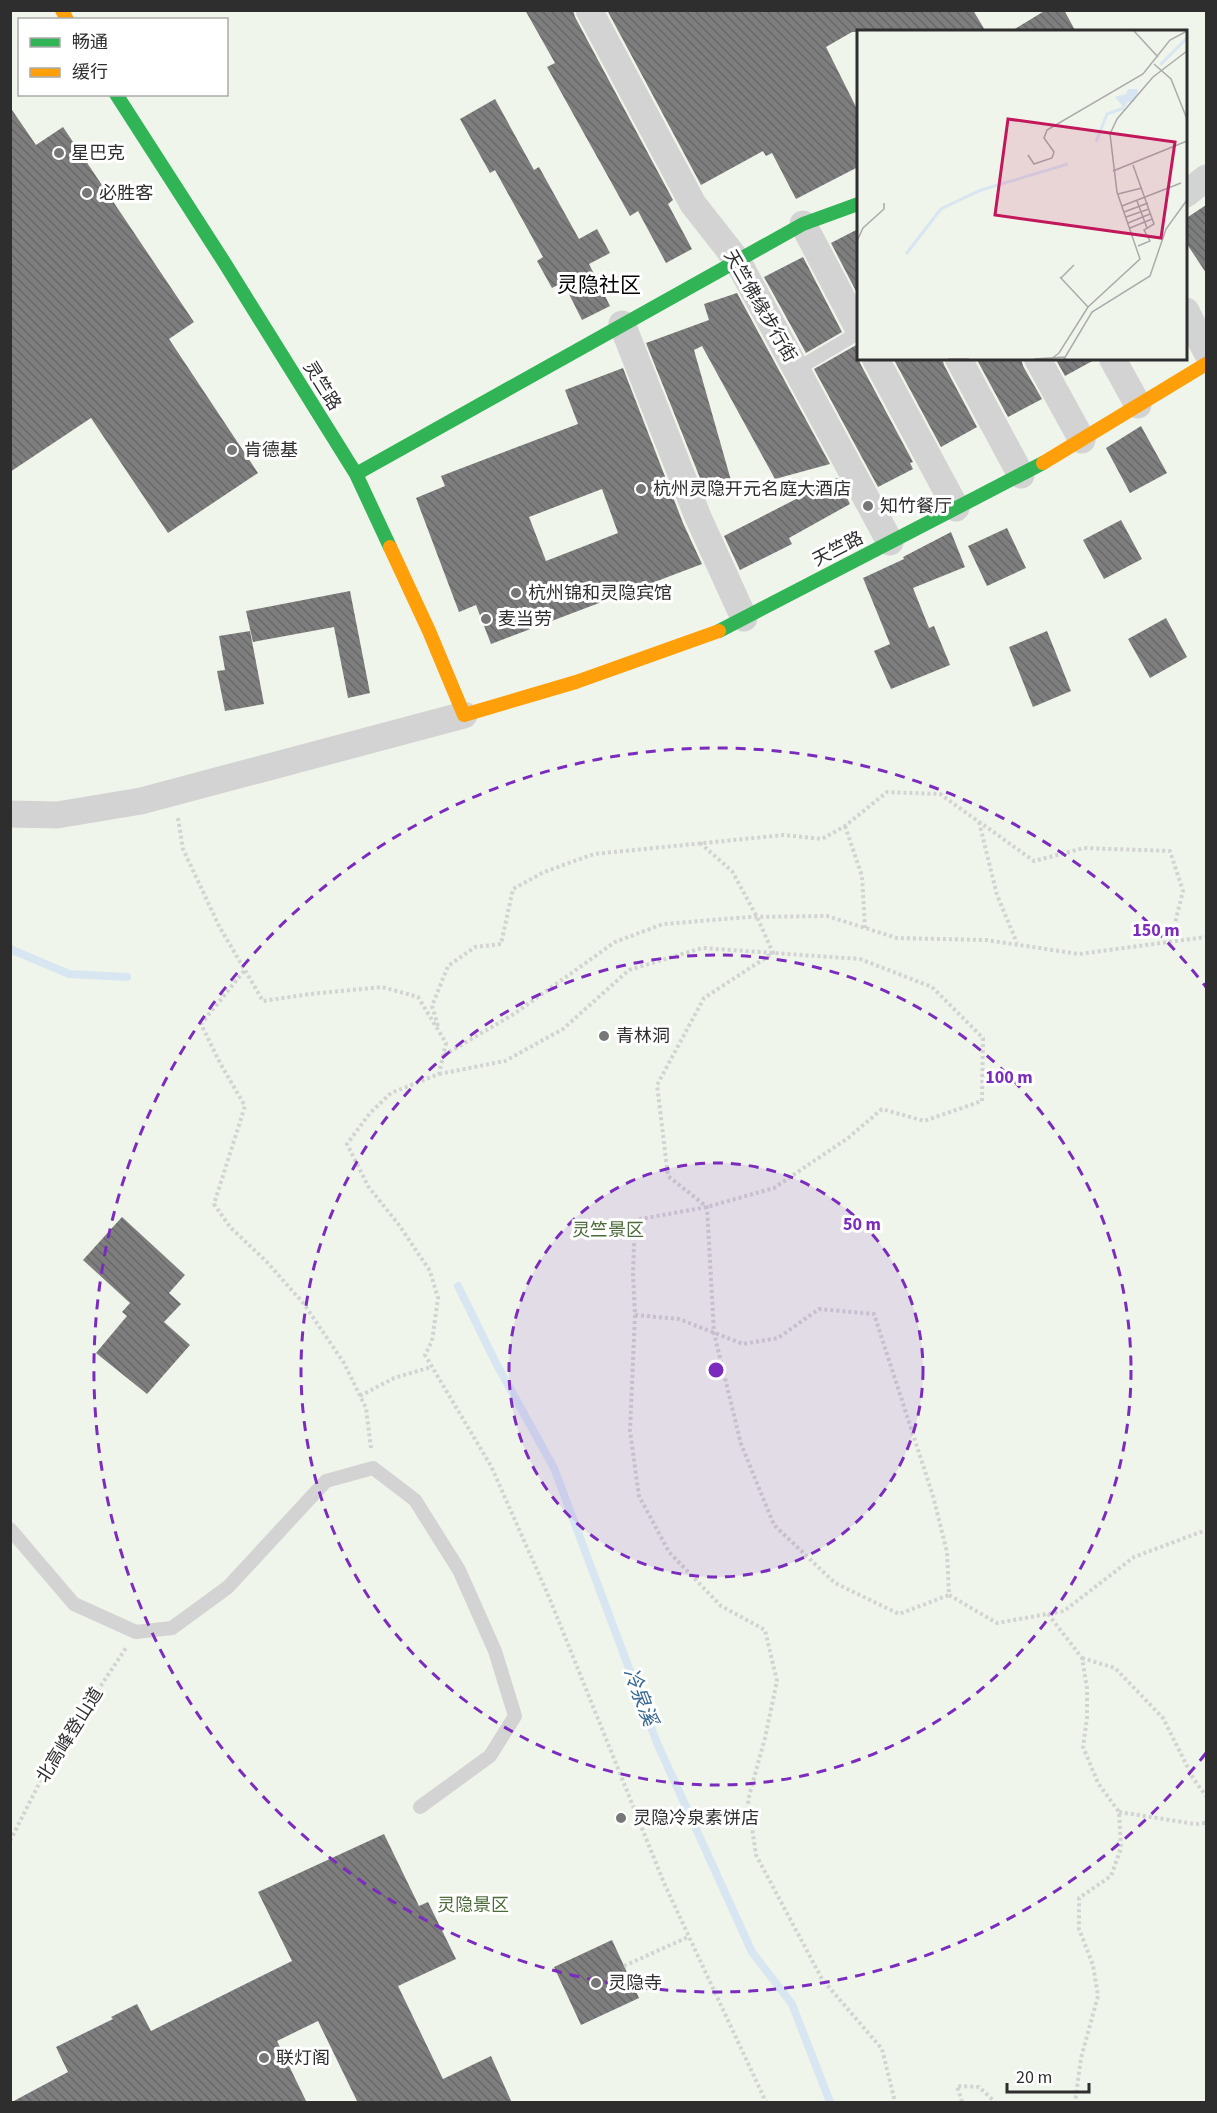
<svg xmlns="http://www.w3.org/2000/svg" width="1217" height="2113" font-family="'Source Sans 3','Noto Sans SC',sans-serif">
  <defs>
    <pattern id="building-back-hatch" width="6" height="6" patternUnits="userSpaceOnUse" patternTransform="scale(1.5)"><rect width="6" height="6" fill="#7e7e7e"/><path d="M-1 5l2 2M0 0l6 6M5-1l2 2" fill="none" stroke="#686868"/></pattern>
  </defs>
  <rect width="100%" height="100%" fill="#fff"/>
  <path fill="#f0f5eb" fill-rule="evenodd" d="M11 11H1206V2102H11ZM20 20H226V94H20ZM858 32H1186V358H858Z"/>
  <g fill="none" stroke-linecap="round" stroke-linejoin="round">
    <path stroke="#d8e6f2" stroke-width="8" d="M10 949 69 974 127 977
      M458 1286 497 1365 554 1468 657 1743 752 1952 792 2004 830 2102"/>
  </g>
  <path fill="url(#building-back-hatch)" fill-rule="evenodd" d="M525 10H573L575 17 673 200 668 204 692 249 666 263 638 211 630 216 547 67 555 63Z
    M607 10H973L986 32H852L826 47 858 111V167L796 199 772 153 766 156 763 151 701 185Z
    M1046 10H1064L1076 32H1010Z
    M495 99 534 170 539 167 579 239 597 229 610 253 589 264 610 306 582 320 563 282 552 288 537 261 543 257 495 170 490 173 460 119Z
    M10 107 36 145 63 127 194 322 169 339 258 473 168 533 91 418 10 472Z
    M1206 205V273L1185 241V219Z
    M858 229V295L831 243Z
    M803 257 842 332 806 353 764 277Z
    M737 293 830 464 775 479 702 346 694 350 734 491 708 498 646 343 709 320 704 304Z
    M858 344V358L861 365 913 462 910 463 913 469 878 487 814 369Z
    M893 358H942L944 365 977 427 941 447Z
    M976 358H1021L1023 366 1042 399 1008 417Z
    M1055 358H1096V359L1065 376Z
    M623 368 683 523 702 564 491 644 476 605 459 612 416 498 445 486 441 476 578 424 565 390ZM602 489 618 533 546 561 529 517Z
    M1141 426 1167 473 1130 493 1106 448Z
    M837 478 850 504 789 538 792 544 740 570 724 536Z
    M1121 520 1142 559 1104 579 1083 540Z
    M1007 528 1026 568 987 586 968 546Z
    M951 532 965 567 913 588 929 628 934 626 950 665 891 689 874 651 890 644 863 578 904 559 903 557Z
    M350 591 370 693 348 698 334 627 253 642 246 611Z
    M1166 618 1187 657 1150 678 1128 639Z
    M250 631 264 704 225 711 217 671 225 670 219 636Z
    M1047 631 1071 691 1033 707 1009 647Z
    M122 1217 185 1275 169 1293 181 1304 164 1322 190 1345 147 1394 96 1353 127 1316 122 1312 130 1303 83 1260Z
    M384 1834 419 1906 428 1902 456 1959 398 1986 443 2079 491 2056 512 2103H358L318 2021 277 2041 307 2103H10L68 2072 56 2047 113 2019 111 2017 137 2004 151 2031 292 1961 258 1892Z
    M612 1940 639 1998 581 2025 554 1967Z"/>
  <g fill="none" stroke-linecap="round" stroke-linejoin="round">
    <path stroke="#d3d3d3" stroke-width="4" stroke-dasharray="3 3" stroke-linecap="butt" d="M178 818 183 849 219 926 263 1001 310 994 382 987 418 997 446 1043 439 1074 391 1093 370 1113 347 1144 368 1186 399 1225 430 1271 438 1298 432 1341 425 1355 491 1466 549 1597 664 1883 766 2102
      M979 822 997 895 1017 943
      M845 826 862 876 865 928
      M700 843 732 871 757 917 773 953 704 998 657 1085 668 1176 707 1207 714 1333 741 1444 774 1525 835 1583 899 1614 949 1595
      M244 971 201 1024 220 1063 245 1106 214 1204 230 1227 266 1261 304 1304 344 1363 366 1408 371 1448
      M438 1026 432 1006 448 966 475 947 501 944 513 889 544 872 594 854 784 835 822 839 845 826 887 792 940 794 1034 861 1084 848 1170 851 1183 891 1170 943
      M444 1055 514 1014 615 942 663 924 750 917 827 916 897 938 986 940 1079 954 1206 937
      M439 1074 505 1061 563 1029 629 970 702 948 860 959 932 987 983 1038 982 1101 924 1121 882 1109 848 1138 774 1188 707 1207 635 1220 633 1273 635 1315 679 1319 743 1344 778 1338 819 1309 874 1314 933 1496 947 1552 949 1595 997 1623 1064 1611 1134 1557 1206 1530
      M635 1315 630 1431 639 1496 669 1552 721 1606 765 1630 777 1681 765 1738 748 1800 756 1855 822 1979 882 2049 895 2102
      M360 1396 394 1378 431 1367
      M1048 1614 1082 1658 1087 1688V1718L1083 1747 1098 1783 1119 1812 1121 1848 1111 1876 1079 1898V1929L1093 1965 1098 1996 1081 2058 1075 2102
      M1082 1658 1115 1668 1163 1718 1193 1778 1206 1796
      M1119 1812 1195 1824 1206 1823
      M10 1841 50 1762 126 1648
      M624 1966 688 1937
      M962 2102 957 2086 979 2087 995 2102"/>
    <path stroke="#d3d3d3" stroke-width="14" d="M797 369 858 333
      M10 1529 74 1604 136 1632 172 1628 228 1587 326 1481 373 1468 415 1500 459 1570 495 1651 515 1716 490 1756 420 1807"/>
    <path stroke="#d3d3d3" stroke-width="27" d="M589 10 693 204 737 260 890 542
      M1186 194 1206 178
      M803 224 858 328
      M1186 311 1206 351
      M622 324 698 517 744 618
      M875 358 956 508
      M958 358 1021 475
      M1037 358 1082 440
      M1112 358 1138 405
      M10 814 57 815 141 801 464 715"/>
    <path stroke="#30b455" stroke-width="14" d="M116 94 224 262 356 474 390 547
      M356 474 803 224 858 204
      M719 631 1043 463"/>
    <path stroke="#ff9f0a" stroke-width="14" d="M62 10 67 20
      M1043 463 1206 364
      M390 547 429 631 464 715 576 682 719 631"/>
  </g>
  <circle cx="716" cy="1370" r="207" fill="#7b2cbf" fill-opacity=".12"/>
  <g fill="none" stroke="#7b2cbf" stroke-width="3" stroke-dasharray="10 8">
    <circle cx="716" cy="1370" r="207"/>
    <circle cx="716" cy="1370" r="415"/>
    <path d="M1206 1753A622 622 0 1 1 1206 987"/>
  </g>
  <g fill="#777" stroke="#fff" stroke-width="2">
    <circle cx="59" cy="153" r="6"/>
    <circle cx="87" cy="193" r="6"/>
    <circle cx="232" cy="450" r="6"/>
    <circle cx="641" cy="489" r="6"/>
    <circle cx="868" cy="506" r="6"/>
    <circle cx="516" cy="593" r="6"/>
    <circle cx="486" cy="619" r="6"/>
    <circle cx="604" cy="1036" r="6"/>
    <circle cx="621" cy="1818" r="6"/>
    <circle cx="596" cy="1983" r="6"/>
    <circle cx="264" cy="2058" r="6"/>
  </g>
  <g text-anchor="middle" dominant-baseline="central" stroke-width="6" stroke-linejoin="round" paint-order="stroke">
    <g font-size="18" fill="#2e2e2e" stroke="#fff" text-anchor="start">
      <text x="71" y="153">星巴克</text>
      <text x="99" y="193">必胜客</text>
      <text x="244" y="450">肯德基</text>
      <text x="653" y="489">杭州灵隐开元名庭大酒店</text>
      <text x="880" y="506">知竹餐厅</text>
      <text x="528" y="593">杭州锦和灵隐宾馆</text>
      <text x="498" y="619">麦当劳</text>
      <text x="616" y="1036">青林洞</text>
      <text x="633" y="1818">灵隐冷泉素饼店</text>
      <text x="608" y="1983">灵隐寺</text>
      <text x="276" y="2058">联灯阁</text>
    </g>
    <g font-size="18" fill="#2e2e2e" stroke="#fff">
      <text transform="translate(760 306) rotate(60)">天竺佛缘步行街</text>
      <text transform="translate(322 386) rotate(58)">灵竺路</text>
      <text transform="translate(838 549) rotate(-27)">天竺路</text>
      <text transform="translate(70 1735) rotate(-58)">北高峰登山道</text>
    </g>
    <g font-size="18" fill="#4d6b3a" stroke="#fff">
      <text x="608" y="1230">灵竺景区</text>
      <text x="473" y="1905">灵隐景区</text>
    </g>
    <g font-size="20" font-style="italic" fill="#396993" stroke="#fff">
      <text transform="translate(640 1697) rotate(69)">冷泉溪</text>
    </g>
    <g font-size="21" fill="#000" stroke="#fff">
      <text x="599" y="285">灵隐社区</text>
    </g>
  </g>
  <g transform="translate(857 30)">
    <rect width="330" height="330" fill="#fff"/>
    <path d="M0 1H330V329H0Z" fill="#f0f5eb"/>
    <path d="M271 59H280L281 63 277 72H271L267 78 258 67 269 64Z" fill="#d8e6f2"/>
    <path fill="none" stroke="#d8e6f2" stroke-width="3" d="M303 35 330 8M239 112 250 84 267 78M49 224 84 179 124 160 211 134"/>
    <path fill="none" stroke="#ababab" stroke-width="1.5" d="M277 1 301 27M297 34 314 49 330 89M171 125 177 134 195 128 197 122 187 108 190 100 286 44 313 10 330 1M276 135 297 194 287 200 293 211 281 216M256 141 330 111M261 164 285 158M280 171 290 198M265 176 324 153M267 182 291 173M269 187 292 179M271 193 293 184M273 198 295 189M0 211 6 198 27 179V173M203 247 231 277M204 248 217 235M91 329H112M177 329 208 327M194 329 202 323 231 277 283 229 260 162 253 104 260 89 296 47 330 21M207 329 235 282 293 246 309 199 330 170"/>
    <path fill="#c2185b" fill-opacity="0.15" stroke="#c2185b" stroke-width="3" d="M151 89 318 112 304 208 138 185Z"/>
    <rect width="330" height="330" fill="none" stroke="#2e2e2e" stroke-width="3"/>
  </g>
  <circle cx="716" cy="1370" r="9" fill="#7b2cbf" stroke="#fff" stroke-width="3"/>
  <g font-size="18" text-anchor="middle" font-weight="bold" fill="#7b2cbf" stroke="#fff" stroke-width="6" stroke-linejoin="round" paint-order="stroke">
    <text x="1156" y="936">150 m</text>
    <text x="1009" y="1083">100 m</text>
    <text x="862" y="1230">50 m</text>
  </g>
  <rect width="1217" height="2113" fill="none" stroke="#2e2e2e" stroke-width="24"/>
  <rect x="18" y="18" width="210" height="78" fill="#ffffff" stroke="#ababab" stroke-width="1.5"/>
  <rect x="30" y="38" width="30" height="9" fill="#30b455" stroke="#ababab" stroke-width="1.5"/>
  <text x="72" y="48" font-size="18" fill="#2e2e2e">畅通</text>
  <rect x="30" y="68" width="30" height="9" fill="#ff9f0a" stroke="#ababab" stroke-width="1.5"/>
  <text x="72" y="78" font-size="18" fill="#2e2e2e">缓行</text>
  <path d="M1007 2083v9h82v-9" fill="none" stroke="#2e2e2e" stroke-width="3"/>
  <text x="1016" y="2083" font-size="18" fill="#2e2e2e" stroke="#ffffff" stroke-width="4.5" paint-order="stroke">20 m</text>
</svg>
